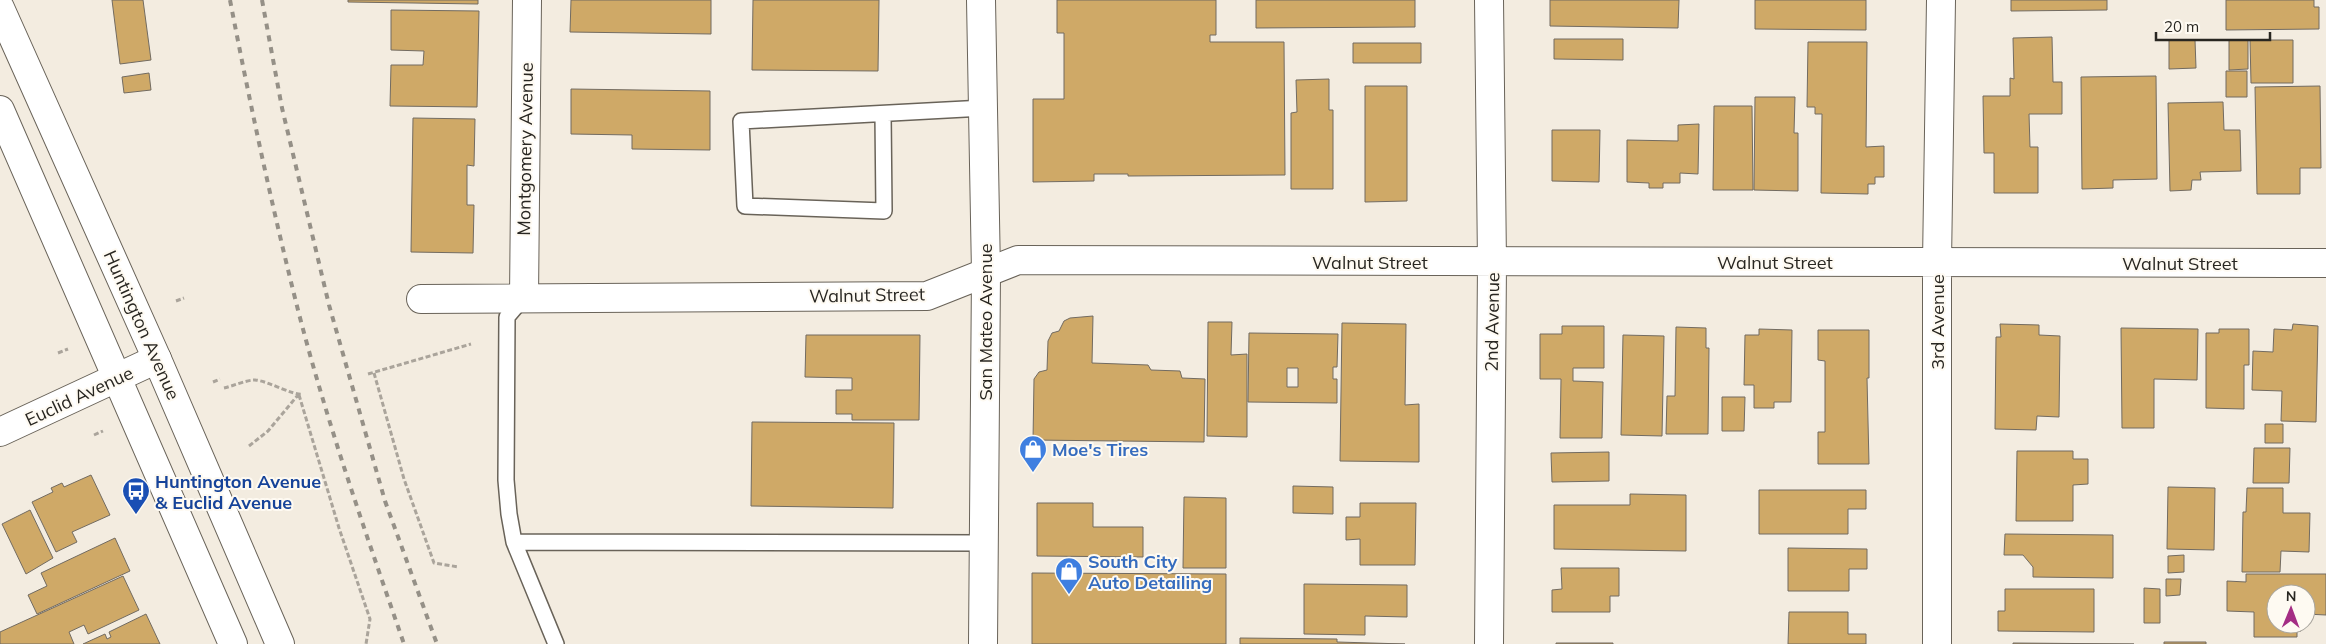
<svg xmlns="http://www.w3.org/2000/svg" width="2326" height="644" font-family="Mulish,sans-serif">
  <rect width="100%" height="100%" fill="#f3ece0"/>
  <path fill="#cfa967" stroke="#726b61" fill-rule="evenodd" d="M112 0H143L151 60 120 64Z
    M348 0H478V4L348 2Z
    M571 0H711V34L570 32Z
    M753 0H879L878 71 752 70Z
    M1057 0H1216V35H1210V42H1284L1285 175 1128 176V174H1094V181L1033 182V99H1064V33H1057Z
    M1256 0H1415V27L1256 28Z
    M1550 0H1679L1678 28 1550 26Z
    M1755 0H1866V30L1755 29Z
    M2011 0H2107V10L2011 11Z
    M2226 0H2314V7H2319V29L2226 30Z
    M391 10 479 11 477 107 390 106 391 65H423L424 51 391 50Z
    M2052 37 2053 82H2062V114H2029L2030 147H2038V193H1994V153H1984L1983 96H2010V78L2014 79 2013 38Z
    M1554 39H1623V60L1554 59Z
    M2169 40H2195L2196 68 2169 69Z
    M2229 40H2248V69L2229 70Z
    M2250 40H2293V83H2251Z
    M1808 42H1867L1866 147 1884 146V177H1875V184H1868V194L1821 193 1822 114H1815V107H1807Z
    M1353 43H1421V63H1353Z
    M2226 71H2247V97H2226Z
    M149 73 151 90 124 93 122 77Z
    M2156 76 2157 179 2113 180V188L2082 189 2081 77Z
    M1329 79V110H1333V189H1291V113L1297 112 1296 80Z
    M1365 86H1407V201L1365 202Z
    M2320 86 2321 168H2300V194H2257L2255 87Z
    M571 89 710 91V150L632 149V135L571 134Z
    M1755 97H1795L1794 133H1798V191L1754 190Z
    M2223 102 2224 130H2240L2241 171 2200 172 2201 180H2192L2191 190 2170 191 2168 103Z
    M1714 106H1752L1753 190H1713Z
    M413 118 475 119 474 166 467 165V205H474L473 253 411 252Z
    M1699 124 1698 174 1680 173V183H1663V188H1649V183L1627 182V140L1678 141V125Z
    M1552 130H1600L1599 182 1552 181Z
    M1093 316 1092 363 1148 365 1151 370 1180 371 1182 378 1205 379 1204 442 1033 440 1034 379 1039 372 1047 370 1048 341 1052 333 1059 331 1064 321 1070 318Z
    M1208 322H1232L1231 355 1247 354V437L1207 436Z
    M1342 323 1406 324 1405 405 1419 404V462L1340 461Z
    M2000 324 2039 325V335L2060 336 2059 417 2037 416 2036 430 1995 429 1996 337H2001Z
    M2293 324 2318 326 2316 422 2281 421 2282 391 2252 390 2253 351 2273 352 2274 329 2292 330Z
    M1562 326H1604V368H1573V381L1603 382 1602 438H1560L1561 379H1540V334H1562Z
    M1676 327 1706 328V348H1709L1708 434H1666L1667 396H1675Z
    M2121 328 2198 329 2197 380 2154 379V428H2122Z
    M1759 329 1792 330 1791 402H1774V408H1754V385H1744L1745 335H1759Z
    M2219 329H2249V365H2244V409L2206 408V333H2219Z
    M1818 330H1869V378H1867L1869 464H1818V432H1825V361L1818 360Z
    M1249 333 1338 334 1337 367H1333V379H1337V403L1248 402ZM1287 368H1298V387H1287Z
    M806 335H920L919 420H852V414H836V390H852V378L805 377Z
    M1623 335 1664 336 1662 436 1621 435Z
    M1722 397H1745L1744 431H1722Z
    M752 422 894 423 893 508 751 506Z
    M2265 424H2283V443H2265Z
    M2254 448H2290L2289 483H2253Z
    M2017 451H2073V459H2088V484L2073 485V521H2016Z
    M1609 452V481L1552 482 1551 453Z
    M91 475 110 515 72 532 77 542 56 552 32 502 53 492 51 488 62 483 64 487Z
    M1293 486 1333 487V514L1293 513Z
    M2168 487 2215 488 2214 550 2167 549Z
    M2247 488H2283V513H2310L2309 552 2281 551 2280 572H2242L2243 512H2246Z
    M1759 490H1866V509H1848V534H1759Z
    M1630 494 1686 495V551L1554 549V505H1630Z
    M1184 497 1226 498V568H1183Z
    M1037 503H1093V527H1143V557L1037 556Z
    M1360 503H1416L1415 565H1360V539L1346 540V517H1360Z
    M30 510 53 558 26 574 2 524Z
    M2005 534 2113 535V578L2033 577V567L2023 555H2004Z
    M115 538 130 571 37 614 28 595 47 586 41 573Z
    M1788 548 1867 549V569H1849V591H1788Z
    M2184 555V572L2168 573V556Z
    M1561 568H1619V596H1610V612H1552V590L1562 589Z
    M1032 573 1226 574V644H1032Z
    M2246 574H2326V615L2306 614V594H2276V624H2301V631H2297V637H2254V612L2227 611V581L2246 582Z
    M123 576 139 610 88 634 84 625 69 632 74 644H0V632Z
    M2166 579H2181L2180 595 2166 596Z
    M1304 584 1407 585V617L1365 616V635L1304 634Z
    M2144 588 2160 589V623H2144Z
    M2005 589H2094V632L1998 631V611H2005Z
    M1789 612H1848V634H1866V644H1788Z
    M146 614 160 644H83L105 634 107 639 111 637 109 632Z
    M1240 638 1337 639V642L1405 644H1240Z
    M2164 642H2206V644H2164Z
    M1556 643H1613V644H1556Z
    M2013 643 2134 644H2013Z"/>
  <g fill="none" stroke-linecap="round" stroke-linejoin="round">
    <g stroke="#696359" stroke-width="18">
      <path id="lane" d="M883 114 884 211 745 206 741 121 984 108
        M524 297 507 317 506 480 509 514 514 542 556 644
        M514 542 984 543"/>
    </g>
    <g stroke="#696359" stroke-width="30">
      <path id="street" d="M524 297 527 0
        M421 299 927 296 1018 260 2326 263
        M0 432 157 359
        M1489 644 1492 263 1489 0
        M1937 644V262L1941 0"/>
    </g>
    <g stroke="#696359" stroke-width="30">
      <path id="secondary" d="M981 0 986 273 983 644
        M0 8 157 359 280 644
        M0 110 233 644"/>
    </g>
    <path stroke="#aaa49b" stroke-width="3" stroke-dasharray="5 2.5" stroke-linecap="butt" d="M176 301 184 298
      M58 353 68 349
      M374 373 404 479 434 563 459 567
      M368 374 471 344
      M213 382 220 379
      M224 388C233 386 246 380 255 380 269 381 293 396 303 394
      M299 395 339 528 370 619 366 644
      M94 435 103 431
      M249 446 268 431 298 395"/>
    <use href="#lane" stroke="#fff" stroke-width="15"/>
    <use href="#street" stroke="#fff" stroke-width="28"/>
    <use href="#secondary" stroke="#fff" stroke-width="28"/>
    <path stroke="#959087" stroke-width="4" stroke-dasharray="6 6" stroke-linecap="butt" d="M230 0C250 104 272 207 298 310 327 423 366 534 404 644
      M262 0 282 108 329 305 385 501 437 644"/>
  </g>
  <defs>
    <g id="shop-pin" transform="scale(1.4375)"><path d="M0 17L-7.5 6A9.5 9.5 0 1 1 7.5 6Z" fill="#3f7fe0" stroke="#fefaf2"/><path d="M-5-2.5h2.3a2.7 3.5 0 0 1 5.4 0H5L5.5 6h-11ZM-1.5-2.5h3a1.5 2.3 0 0 0-3 0Z" fill="#fff"/></g>
    <g id="bus-pin" transform="scale(1.4375)"><path d="M0 17L-7.5 6A9.5 9.5 0 1 1 7.5 6Z" fill="#1a4fb4" stroke="#fefaf2"/><path d="M-5-6H5V4H4V6H2V4H-2V6H-4V4H-5ZM-3.5-4V0h7V-4ZM-3.5 1.2v1.5H-2V1.2ZM2 1.2v1.5H3.5V1.2Z" fill="#fff"/></g>
  </defs>
  <g fill-rule="evenodd">
    <use href="#shop-pin" x="1033" y="449"/>
    <use href="#bus-pin" x="136" y="491"/>
    <use href="#shop-pin" x="1069" y="571"/>
  </g>
  <g text-anchor="middle" dominant-baseline="central" stroke-width="4" stroke-linejoin="round" paint-order="stroke">
    <g font-size="18" fill="#282621" stroke="#fefaf2">
      <text transform="translate(525 149) rotate(-89)">Montgomery Avenue</text>
      <text x="1370" y="262">Walnut Street</text>
      <text x="1775" y="262">Walnut Street</text>
      <text x="2180" y="263">Walnut Street</text>
      <text transform="translate(867 295) rotate(-1)">Walnut Street</text>
      <text transform="translate(985 322) rotate(-90)">San Mateo Avenue</text>
      <text transform="translate(1492 322) rotate(-89)">2nd Avenue</text>
      <text transform="translate(1937 322) rotate(-90)">3rd Avenue</text>
      <text transform="translate(142 325) rotate(66)">Huntington Avenue</text>
      <text transform="translate(79 396) rotate(-25)">Euclid Avenue</text>
    </g>
    <g font-size="18" font-weight="bold" fill="#366cbe" stroke="#fefaf2" text-anchor="start">
      <text x="1052" y="449">Moe's Tires</text>
      <text x="1088" y="561">South City<tspan x="1088" dy="21">Auto Detailing</tspan></text>
    </g>
    <g font-size="18" font-weight="bold" fill="#164399" stroke="#fefaf2" text-anchor="start">
      <text x="155" y="481">Huntington Avenue<tspan x="155" dy="21">&amp; Euclid Avenue</tspan></text>
    </g>
  </g>
  <g transform="translate(2291 609) rotate(1)"><circle r="24" fill="#fefaf2" stroke="#a8a59e"/>
  <path d="M0-4L9 19L0 12L-9 19Z" fill="#a42d84"/>
  <text y="-8" font-size="14" font-weight="bold" text-anchor="middle" fill="#282621">N</text>
  </g>
  <path d="M2156 32v8h114v-8" fill="none" stroke="#282621" stroke-width="2.5"/>
  <text x="2164" y="32" font-size="15" fill="#282621" stroke="#fefaf2" stroke-width="4" paint-order="stroke">20 m</text>
</svg>
